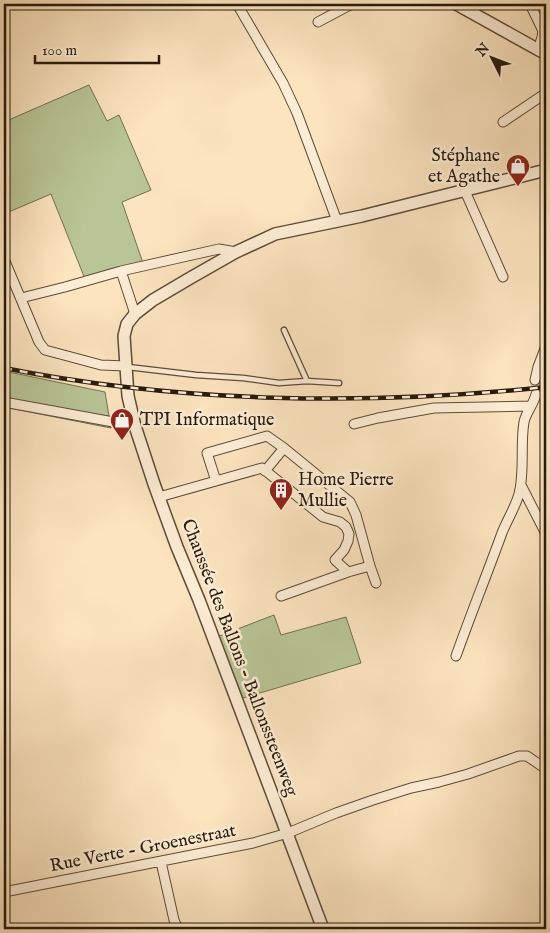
<svg xmlns="http://www.w3.org/2000/svg" width="550" height="933" font-family="'IM FELL English',serif">
  <rect width="100%" height="100%" fill="#fce4bf"/>
  <filter id="stains"><feTurbulence type="fractalNoise" baseFrequency=".004" numOctaves="4"/><feColorMatrix values="0 0 0 0 .2 0 0 0 0 .09 0 0 0 0 .02 0 0 0 .5 -.17"/></filter>
  <radialGradient id="worn" r=".72"><stop offset=".6" stop-color="#630" stop-opacity="0"/><stop offset="1" stop-color="#630" stop-opacity=".3"/></radialGradient>
  <path fill="#b9c596" stroke="#707051" d="M89 85 107 121 119 115 151 190 122 202 143 263 85 279 51 194 4 214V122Z
    M4 371 105 392 111 428 4 407Z
    M274 615 281 635 346 617 361 663 243 698 227 659 209 640Z"/>
  <g fill="none" stroke-linecap="round" stroke-linejoin="round">
    <path stroke="#d1bc9b" stroke-width="9" stroke-dasharray="9 4.5" stroke-linecap="butt" d="M535 380 536 394"/>
    <g stroke="#5c4c39" stroke-width="7">
      <path id="service" d="M284 330 307 381
        M128 367 196 375 243 378 279 383 307 381 339 383"/>
    </g>
    <g stroke="#5c4c39" stroke-width="11">
      <path id="minor" d="M237 4 283 83 297 113 337 221
        M530 4 543 31 542 37 538 50
        M318 22 352 4
        M503 122 546 93
        M465 191 503 277
        M4 259 39 342 45 350 101 365 126 366
        M121 271 135 314
        M21 298 65 287 121 271 219 249 236 252
        M535 380 538 367 546 346
        M4 402 135 426
        M354 424 378 418 434 408 531 406
        M265 471 284 448
        M521 485 546 534
        M159 497 262 468 323 517 340 522 346 527 349 534 348 541 344 550 335 560 348 572 370 566 356 515 350 502 284 448 267 436 207 453 216 481
        M370 566 376 583
        M281 596 348 572
        M456 656C471 614 487 574 502 533 507 520 515 508 519 494 525 471 520 446 524 422 526 412 534 404 536 394
        M161 862 174 920 176 925 181 929
        M4 892 253 843 288 833 336 813 373 800 411 788 439 782 468 774 519 756H527L546 769"/>
    </g>
    <g stroke="#5c4c39" stroke-width="14">
      <path id="tertiary" d="M456 4 546 54
        M323 929 199 600 177 547 154 484 135 426 128 396 124 336 127 324 135 314 153 300 192 277 236 252 275 234 362 216 546 170"/>
    </g>
    <use href="#service" stroke="#fdedd5" stroke-width="4.5"/>
    <use href="#minor" stroke="#fdedd5" stroke-width="9"/>
    <use href="#tertiary" stroke="#fdedd5" stroke-width="11"/>
    <g stroke="#271a0c" stroke-width="4.5">
      <path id="rail" d="M4 368C180 403 368 406 546 387"/>
    </g>
    <use href="#rail" stroke="#fdedd5" stroke-width="2.5" stroke-dasharray="8" stroke-linecap="butt"/>
  </g>
  <defs>
    <g id="shop-pin" transform="scale(1.25)"><path d="M0 17L-7.5 6A9.5 9.5 0 1 1 7.5 6Z" fill="#8f2418" stroke="#fdedd5"/><path d="M-5-2.5h2.3a2.7 3.5 0 0 1 5.4 0H5L5.5 6h-11ZM-1.5-2.5h3a1.5 2.3 0 0 0-3 0Z" fill="#fff"/></g>
    <g id="building-pin" transform="scale(1.25)"><path d="M0 17L-7.5 6A9.5 9.5 0 1 1 7.5 6Z" fill="#8f2418" stroke="#fdedd5"/><path d="M-4-6H4V6H1V3H-1V6H-4ZM-2.5-4.3h1.7v1.8h-1.7ZM.8-4.3h1.7v1.8H.8ZM-2.5-1h1.7V.8h-1.7ZM.8-1h1.7V.8H.8Z" fill="#fff"/></g>
  </defs>
  <g fill-rule="evenodd">
    <use href="#shop-pin" x="518" y="166"/>
    <use href="#shop-pin" x="122" y="420"/>
    <use href="#building-pin" x="281" y="490"/>
  </g>
  <g text-anchor="middle" dominant-baseline="central" stroke-width="5" stroke-linejoin="round" paint-order="stroke">
    <g font-size="18" fill="#271a0c" stroke="#fdedd5" text-anchor="start">
      <text x="500" y="156" text-anchor="end">Stéphane<tspan x="500" dy="21">et Agathe</tspan></text>
      <text x="140" y="420">TPI Informatique</text>
      <text x="298" y="480">Home Pierre<tspan x="298" dy="21">Mullie</tspan></text>
    </g>
    <g font-size="18" fill="#271a0c" stroke="#fdedd5">
      <text transform="translate(239 658) rotate(69)">Chaussée des Ballons - Ballonssteenweg</text>
      <text transform="translate(143 849) rotate(-11)">Rue Verte - Groenestraat</text>
    </g>
  </g>
  <rect width="550" height="933" fill="none" stroke="#fce4bf" stroke-width="20"/>
  <rect x="5" y="5" width="540" height="923" fill="none" stroke="#271a0c" stroke-width="2.5"/>
  <rect x="10" y="10" width="530" height="913" fill="none" stroke="#271a0c"/>
  <g transform="translate(492 58) rotate(312)" stroke="#fdedd5" stroke-width="4" paint-order="stroke">
  <path d="M0-4L9 19L0 12L-9 19Z" fill="#271a0c"/>
  <text y="-8" font-size="14" font-weight="bold" text-anchor="middle" fill="#271a0c">N</text>
  </g>
  <path d="M35 55v8h124v-8" fill="none" stroke="#271a0c" stroke-width="2.5"/>
  <text x="42" y="55" font-size="15" fill="#271a0c" stroke="#fdedd5" stroke-width="4" paint-order="stroke">100 m</text>
  <rect width="100%" height="100%" filter="url(#stains)"/>
  <rect width="100%" height="100%" fill="url(#worn)"/>
</svg>
